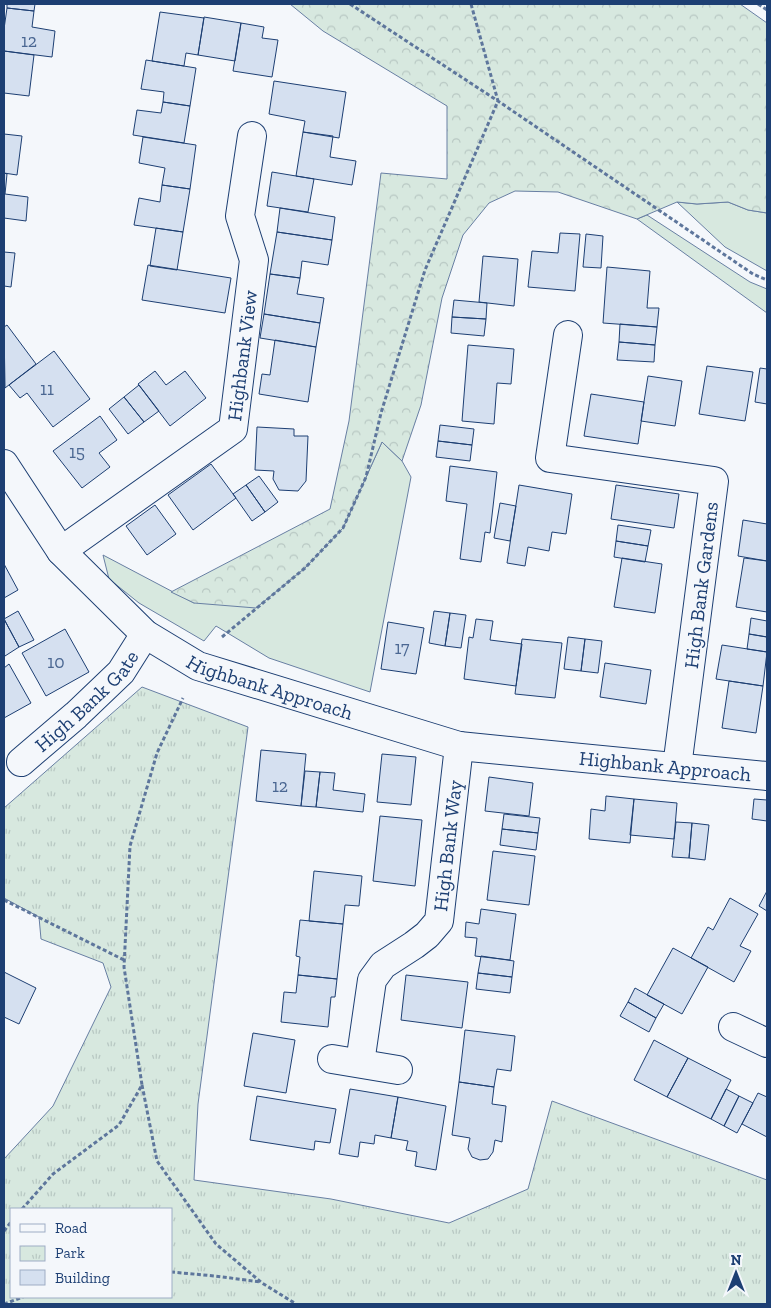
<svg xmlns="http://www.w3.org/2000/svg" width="771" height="1308" font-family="'Zilla Slab',serif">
  <defs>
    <pattern id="forest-crowns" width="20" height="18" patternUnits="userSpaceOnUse" patternTransform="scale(1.25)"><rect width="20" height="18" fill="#d7e8df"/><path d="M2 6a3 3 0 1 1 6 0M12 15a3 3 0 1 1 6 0" fill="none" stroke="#b8c8c3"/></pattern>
    <pattern id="park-tufts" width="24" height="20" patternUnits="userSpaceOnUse" patternTransform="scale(1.25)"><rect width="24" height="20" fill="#d7e8df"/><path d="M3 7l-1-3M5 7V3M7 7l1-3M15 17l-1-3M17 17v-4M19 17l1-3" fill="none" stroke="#b8c8c3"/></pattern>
  </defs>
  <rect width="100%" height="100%" fill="#f4f7fb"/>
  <path fill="#d7e8df" stroke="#687fa3" d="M677 202 697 204 728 202 748 210 767 213V271L725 247Z
    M647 215 750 282 767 289V313L637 219Z
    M382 442 402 461 411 477 370 692 269 658 216 626 204 641 139 603 109 579 103 555 194 603 343 528Z"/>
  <path fill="url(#forest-crowns)" stroke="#687fa3" d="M290 4H740L767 23V213L748 210 728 202 697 204 677 202 637 219 558 192 515 191 489 203 463 235 442 298 421 405 402 461 382 442 343 528 305 568 256 608 194 603 171 592 330 509 349 421 381 173 447 179V106L323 31Z"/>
  <path fill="url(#park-tufts)" stroke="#687fa3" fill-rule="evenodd" d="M142 687 248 727 198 1104 194 1180 331 1199 449 1223 528 1189 552 1101 767 1180V1304H4V1159L53 1106 111 987 103 963 41 939 39 917 4 898V808ZM11 1209H171V1297H11Z"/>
  <path fill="#d5e0f0" stroke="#1d3f73" d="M7 4H35L34 11 7 8Z
    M7 8 34 11 32 27 55 31 52 57 4 51V29Z
    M160 12 204 18 198 55 186 53 184 66 152 61Z
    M204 17 241 23 235 61 198 55Z
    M241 23 264 27 262 38 278 40 272 77 233 71Z
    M4 51 34 55 29 96 4 93Z
    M146 60 196 68 190 106 163 102 164 92 141 89Z
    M274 81 346 92 339 138 303 132 305 121 269 114Z
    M163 102 190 106 184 143 133 135 137 110 161 113Z
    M303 132 333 136 330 157 356 161 352 185 296 176Z
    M4 134 22 136 17 175 4 173Z
    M143 137 196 145 190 189 162 185 165 168 139 163Z
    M272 172 314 179 308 212 267 206Z
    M4 173 7 174 5 194 28 197 26 221 4 218Z
    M162 185 190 189 183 232 134 225 139 198 160 202Z
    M280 208 335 217 332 240 277 232Z
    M156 228 183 232 177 270 150 266Z
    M277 232 332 240 328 265 302 261 300 278 270 274Z
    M560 233 580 234 575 291 528 287 532 251 558 253Z
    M586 234 603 236 601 268 583 267Z
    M4 252 15 253 11 287 4 286Z
    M483 256 518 259 514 306 479 302Z
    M148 265 231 278 225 313 142 300Z
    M607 267 650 271 647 308H659L657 327 603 323Z
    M270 274 300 278 297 294 324 298 320 323 264 314Z
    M454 300 487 303 486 319 452 317Z
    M264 314 320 323 316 347 260 338Z
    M452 317 486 319 484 336 451 333Z
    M620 324 657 327 655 345 619 342Z
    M7 325 36 364 5 388 4 327Z
    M275 340 316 347 308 402 259 394 262 374 270 375Z
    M619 342 655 345 654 362 617 360Z
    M468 345 514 349 511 384 497 383 494 424 462 421Z
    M54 351 90 399 53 427 27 393 20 398 9 385Z
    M707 366 753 372 745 421 699 414Z
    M760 368 767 369V404L755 402Z
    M155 371 166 385 185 371 206 398 170 426 138 384Z
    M648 376 682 381 675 426 641 421Z
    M139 385 159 411 144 422 124 397Z
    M591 394 644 402 638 444 584 436Z
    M124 397 144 422 128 434 109 409Z
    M100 416 117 440 99 453 110 467 82 488 53 451Z
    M440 425 474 429 472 445 438 441Z
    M257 427 294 429V436H308L306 481 298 491 279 490 273 479 274 471 255 470Z
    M438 441 472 445 470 461 436 457Z
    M211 464 236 498 193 530 168 495Z
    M450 466 497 472 490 533 485 532 481 562 460 559 467 504 446 501Z
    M259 476 278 502 265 512 246 485Z
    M246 485 265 512 252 521 233 494Z
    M519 485 572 494 566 534 552 532 549 551 528 547 525 566 507 563Z
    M616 485 679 494 674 528 611 519Z
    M500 503 516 506 510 541 494 538Z
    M155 505 176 534 147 555 126 526Z
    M743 520 767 524V561L738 556Z
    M618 525 651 530 648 546 616 541Z
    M616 541 648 546 645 562 614 557Z
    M622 558 662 564 655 613 614 607Z
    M744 558 767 561V612L736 607Z
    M4 564 18 590 4 598Z
    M18 611 34 640 19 647 4 619Z
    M434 611 450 613 445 646 429 643Z
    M450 613 466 615 461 648 445 646Z
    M751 618 767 621V637L749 634Z
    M4 619 19 647 5 656 4 653Z
    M476 619 493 621 490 640 522 644 516 686 464 679 469 637 473 638Z
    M388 622 424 628 416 674 381 669Z
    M65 629 89 672 46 696 22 653Z
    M749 634 767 637V652L747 649Z
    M568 637 585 639 581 671 564 669Z
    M522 639 562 643 555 698 515 694Z
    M585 639 602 641 598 673 581 671Z
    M722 645 767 652 763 686 716 679Z
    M605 663 651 670 646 704 600 697Z
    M9 664 31 703 4 718V668Z
    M729 681 763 686 756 733 722 728Z
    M261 750 306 754 301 806 256 801Z
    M382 754 416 757 411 805 377 802Z
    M305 771 320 772 316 807 301 806Z
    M320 772 335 773 333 790 365 794 363 812 316 807Z
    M489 777 533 783 529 816 485 811Z
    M606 796 634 799 630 843 589 839 591 809 605 811Z
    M634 799 677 803 674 839 630 835Z
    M754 799 767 800V821L752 819Z
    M504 814 540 818 538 833 502 829Z
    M380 816 422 820 415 886 373 881Z
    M676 822 692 823 689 858 672 857Z
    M692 823 709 825 705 860 689 858Z
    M502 829 538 833 536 850 500 845Z
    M493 851 535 856 529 905 487 900Z
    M314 871 362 876 359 906 345 905 343 924 309 921Z
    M767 891V911L759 906Z
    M730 898 758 914 740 946 751 951 734 982 691 958 708 927 713 930Z
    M481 909 516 914 510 960 475 956 477 938 465 937 466 922 479 924Z
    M300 920 343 924 337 979 298 975 300 957 296 956Z
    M673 948 708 967 682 1014 647 995Z
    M481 956 514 961 512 977 478 973Z
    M4 972 36 988 19 1024 4 1017Z
    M478 973 512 977 510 993 476 989Z
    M298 975 337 979 335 997H331L328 1027 281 1022 284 992 296 993Z
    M406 975 468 982 462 1028 401 1020Z
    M635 988 664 1004 656 1018 628 1002Z
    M628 1002 656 1018 649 1032 620 1016Z
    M465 1030 515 1036 511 1071 497 1069 494 1087 459 1082Z
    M253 1033 295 1040 286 1093 244 1086Z
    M654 1040 688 1058 667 1097 634 1080Z
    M688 1058 731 1080 711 1119 667 1097Z
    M459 1082 494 1087 492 1104 506 1106 502 1142 495 1140 493 1152 488 1159 480 1160 472 1157 468 1149 470 1138 452 1135Z
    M350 1089 398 1097 391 1138 375 1135 374 1144 360 1142 358 1157 339 1154Z
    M726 1089 739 1096 724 1126 711 1119Z
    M758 1093 767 1097V1137L742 1124Z
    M257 1096 336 1109 330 1143 315 1141 314 1150 250 1140Z
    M739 1096 753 1103 737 1133 724 1126Z
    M398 1097 446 1106 436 1170 415 1166 417 1152 406 1150 408 1141 391 1138Z"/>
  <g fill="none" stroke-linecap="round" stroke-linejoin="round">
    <g stroke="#1d3f73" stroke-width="30">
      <g id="minor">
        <path d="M568 335 550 458 714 481 677 767"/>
        <path id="s1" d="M4 464 61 551 145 634 198 666 459 746 767 776"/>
        <path id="s2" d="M61 551 233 429 254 260 240 216 252 136"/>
        <path id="s3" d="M21 762 76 715 121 672 145 634"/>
        <path d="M733 1027 767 1043"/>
        <path d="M332 1059 398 1070"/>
        <path id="s4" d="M360 1063 372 980 383 965 414 945 427 935 439 921 459 746"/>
      </g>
    </g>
    <path stroke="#5e769c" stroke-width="3" stroke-dasharray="4 2.5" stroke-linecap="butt" d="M350 4 498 101 753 274 767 280
      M758 4 767 10
      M222 637 305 568 343 528 366 477 381 413 425 270 498 101 471 4
      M4 900 124 960
      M142 1085 157 1161 216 1244 262 1283 296 1304
      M22 1209 53 1174 119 1125 142 1085 124 967 130 846 157 753 183 698
      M4 1231 11 1222
      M171 1272 215 1276 261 1282
      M4 1304 23 1297"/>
    <use href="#minor" stroke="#f4f7fb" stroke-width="28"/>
  </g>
  <g text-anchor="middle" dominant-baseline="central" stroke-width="4" stroke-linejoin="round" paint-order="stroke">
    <g font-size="18" fill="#4b6792">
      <text x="29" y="41">12</text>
      <text x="47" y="389">11</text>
      <text x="77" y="452">15</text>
      <text x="402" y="648">17</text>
      <text x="56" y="662">10</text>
      <text x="280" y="786">12</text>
    </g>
    <g font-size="20" fill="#1d3f73" stroke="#f4f7fb">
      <text stroke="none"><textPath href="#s2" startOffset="285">Highbank View</textPath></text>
      <text transform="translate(701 585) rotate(-83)">High Bank Gardens</text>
      <text stroke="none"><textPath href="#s1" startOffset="359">Highbank Approach</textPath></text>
      <text stroke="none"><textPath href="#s3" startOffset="90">High Bank Gate</textPath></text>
      <text stroke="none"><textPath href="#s1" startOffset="764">Highbank Approach</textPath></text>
      <text stroke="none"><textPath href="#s4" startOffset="250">High Bank Way</textPath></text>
    </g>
  </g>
  <rect width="771" height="1308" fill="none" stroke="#1d3f73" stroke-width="10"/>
  <rect x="10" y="1208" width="162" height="90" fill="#f4f7fb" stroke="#9eadc5"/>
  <rect x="20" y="1224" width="25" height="8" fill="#f4f7fb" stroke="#9eadc5"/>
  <text x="55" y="1233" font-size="15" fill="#1d3f73">Road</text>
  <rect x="20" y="1246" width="25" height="15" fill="url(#park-tufts)" stroke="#9eadc5"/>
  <text x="55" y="1258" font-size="15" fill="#1d3f73">Park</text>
  <rect x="20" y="1270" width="25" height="15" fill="#d5e0f0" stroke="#9eadc5"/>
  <text x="55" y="1283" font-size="15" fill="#1d3f73">Building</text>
  <g transform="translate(736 1273)" stroke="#f4f7fb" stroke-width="4" paint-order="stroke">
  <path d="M0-4L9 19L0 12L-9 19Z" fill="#1d3f73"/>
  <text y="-8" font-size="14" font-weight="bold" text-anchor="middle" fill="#1d3f73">N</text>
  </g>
</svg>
